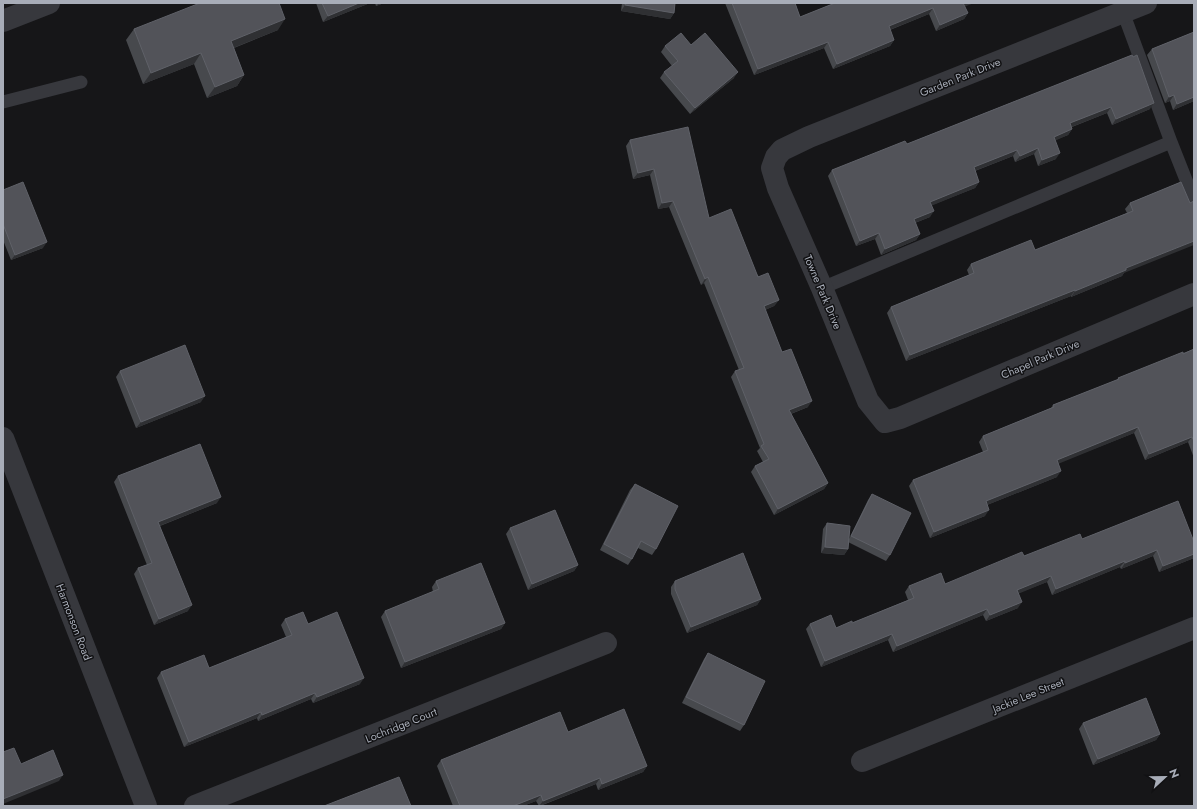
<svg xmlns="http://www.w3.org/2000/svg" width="1197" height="809" font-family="Jost,sans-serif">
  <rect width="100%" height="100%" fill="#161618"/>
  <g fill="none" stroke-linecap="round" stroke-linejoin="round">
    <path stroke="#37383d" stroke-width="13" d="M1123 12 1171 142
      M3 102 81 82
      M822 288 1171 142 1194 200"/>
    <path stroke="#37383d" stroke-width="22" d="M1146 3 809 137 782 150 776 157 772 168 778 188 822 288 868 401 885 422 900 418 1194 294
      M3 21 49 3
      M3 438 146 806
      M862 761 1194 628
      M195 806 606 643"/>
  </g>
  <path fill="#47494d" d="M316 3H370L323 22Z
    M375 3H384L376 6Z
    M622 3H675L674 13 670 19 621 11Z
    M725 3H795L800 17 835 3 965 7 968 13 964 19 936 31 929 14 890 30 894 40 890 46 833 69 824 48 754 75Z
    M134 29 278 30 234 48 244 75 237 86 207 98 194 64 143 84 126 40Z
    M1194 32V101L1173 110 1170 101 1165 103 1147 55 1152 49Z
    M691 45 734 78 690 114 660 78 664 72 672 66 661 52 665 46Z
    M1132 55 1150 109 1112 125 1107 113 1072 127V129L1068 135 1055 140 1056 159 1038 166 1034 154 1015 162 1013 156 975 171 979 182 975 188 932 205 930 217 915 223 920 234 916 240 881 255 875 239 856 246 828 176 832 170 907 144Z
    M630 140 709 218 779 300 774 306 765 310 782 352 808 407 791 414 828 483 824 489 774 515 751 472 755 466 763 462 757 451 760 448 731 377 735 371 739 370 704 283 701 285 669 207 658 209 650 175 633 179 626 146Z
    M1181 182 1122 276 1071 297V296L906 361 887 313 891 307 969 275 967 270 971 264 1035 250 1127 213 1125 209 1130 203Z
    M3 190 43 248 11 260 3 240Z
    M1194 349V458L1188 442 1145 460 1134 433 1058 463 1057 477 987 505 985 516 930 538 909 486 913 480 983 452 979 442 983 436 1051 408 1053 405 1117 380 1118 378Z
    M120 371 201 402 136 428 116 377Z
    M118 476 217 503 160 526 188 611 154 625 134 574 138 568 147 565 114 482Z
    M635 484 656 549 652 555 638 548 632 559 628 565 600 550 630 490Z
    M872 494 890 555 886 561 848 542V549L844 555 821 553 823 529 827 523 849 539 868 500Z
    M1178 501 1194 558 1159 572 1153 556 1121 569 1120 567 1052 595 1047 582 1018 593V608L986 621 983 615 893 652 888 640 821 667 806 629 810 624 836 628 852 623 908 600 905 592 909 586 945 584 1024 556 1082 539Z
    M510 528 578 565 574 571 528 590 506 534Z
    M436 581 505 623 501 629 401 668 381 617 385 611 433 592 432 587Z
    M675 581 761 599 757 605 687 633 671 594V587Z
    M285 619 308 624 360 684 313 703 311 699 258 721 257 718 184 747 157 678 161 672 209 668 286 637 281 625Z
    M708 653 744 725 740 731 682 703 704 659Z
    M1083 723 1160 734 1156 740 1093 765 1079 729Z
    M568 732 647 766 643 772 598 790 596 784 540 806H539L536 801 523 806H453L437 766 441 760Z"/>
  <path fill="#2f3033" d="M359 3H370L323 22 328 16Z
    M379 3H384L376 6Z
    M963 3H974L959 9Z
    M625 5 674 13 670 19 621 11Z
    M933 8 929 14 884 32 889 26Z
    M968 13 964 19 936 31 940 25Z
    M285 19 278 30 223 52 231 41Z
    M894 40 890 46 833 69 837 64Z
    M828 42 824 48 754 75 758 69Z
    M201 53 194 64 143 84 151 73Z
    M738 72 734 78 690 114 695 108Z
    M244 75 237 86 207 98 215 87Z
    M1174 95 1170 101 1165 103 1169 97Z
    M1194 97V101L1173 110 1177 104Z
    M1154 103 1150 109 1112 125 1116 119Z
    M1111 107 1107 113 1066 129 1070 123Z
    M1072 129 1068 135 1050 143 1054 137Z
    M1038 148 1034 154 1015 162 1020 156Z
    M1017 150 1013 156 969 173 974 167Z
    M1060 153 1056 159 1038 166 1042 160Z
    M654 169 650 175 633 179 638 173Z
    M979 182 975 188 926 208 930 202Z
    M673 201 669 207 658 209 662 203Z
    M934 211 930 217 909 225 914 219Z
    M879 233 875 239 856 246 860 241Z
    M920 234 916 240 881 255 885 249Z
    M1194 241V245L1124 273 1122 276 1071 297 1075 291 1126 268Z
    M47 242 43 248 11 260 15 255Z
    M708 277 704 283 701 285 705 279Z
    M1075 290 1071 296 906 361 910 355Z
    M779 300 774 306 760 312 764 306Z
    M205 396 201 402 136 428 141 422Z
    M812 401 808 407 785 416 789 410Z
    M1138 427 1134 433 1053 466 1057 460Z
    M1192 437 1188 442 1145 460 1149 454Z
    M1061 471 1057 477 982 507 986 501Z
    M828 483 824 489 774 515 778 509Z
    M221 497 217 503 154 528 158 522Z
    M989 510 985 516 930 538 934 532Z
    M825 547 848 549 844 555 821 553Z
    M1157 550 1153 556 1121 569 1125 563Z
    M1194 554V558L1159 572 1163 566Z
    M1125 561 1120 567 1052 595 1056 589Z
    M578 565 574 571 528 590 532 584Z
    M1051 576 1047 582 1013 596 1017 590Z
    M761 599 757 605 687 633 691 627Z
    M1022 602 1018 608 986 621 990 615Z
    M192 605 188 611 154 625 159 619Z
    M987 609 983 615 893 652 897 646Z
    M505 623 501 629 401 668 405 662Z
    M892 634 888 640 821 667 825 661Z
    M364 678 360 684 313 703 317 697Z
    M315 693 311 699 258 721 262 715Z
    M261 712 257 718 184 747 189 742Z
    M1160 734 1156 740 1093 765 1098 759Z
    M647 766 643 772 598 790 602 784Z
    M63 775 59 781 3 804V799Z
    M600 778 596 784 539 806 543 801Z
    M541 795 536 801 523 806H513Z"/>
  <path fill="#525359" stroke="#5f6168" d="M200 3H279L285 19 231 41 244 75 215 87 201 53 151 73 134 29Z
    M322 3H359L328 16Z
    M626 3H675L674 13 625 5Z
    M732 3H795L800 17 835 3H963L968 13 940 25 933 8 889 26 894 40 837 64 828 42 758 69Z
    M1194 32V97L1177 104 1174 95 1169 97 1152 49Z
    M681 33 691 45 705 33 738 72 695 108 664 72 678 61 665 46Z
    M1132 55 1133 57 1137 55 1154 103 1116 119 1111 107 1070 123 1072 129 1054 137 1060 153 1042 160 1038 148 1020 156 1017 150 974 167 979 182 930 202 934 211 914 219 920 234 885 249 879 233 860 241 832 170 905 141 907 144Z
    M688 127 709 218 731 209 758 277 768 273 779 300 764 306 782 352 791 349 812 401 789 410 828 483 778 509 755 466 769 459 761 446 764 444 735 371 744 368 708 277 705 279 673 201 662 203 654 169 638 173 630 140Z
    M23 182 47 242 15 255 3 224V190Z
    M1181 182 1190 203 1194 201V241L1126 268V270L1075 291V290L910 355 891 307 974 273 971 264 1031 240 1035 250 1133 211 1130 203Z
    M185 345 205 396 141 422 120 371Z
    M1194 349V441L1192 437 1149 454 1138 427 1057 460 1061 471 986 501 989 510 934 532 913 480 988 450 983 436 1054 407 1053 405 1119 379 1118 378 1183 352V354Z
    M200 444 221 497 158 522 192 605 159 619 138 568 152 563 118 476Z
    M635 484 678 506 656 549 641 541 632 559 604 544Z
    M872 494 911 513 890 555 851 536Z
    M1178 501 1194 542V554L1163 566 1157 550 1125 563V561L1056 589 1051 576 1017 590 1022 602 990 615 987 609 897 646 892 634 825 661 810 624 831 615 836 628 852 621V623L914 598 909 586 941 573 945 584 1022 552 1024 556 1080 534 1082 539Z
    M555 510 578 565 532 584 510 528Z
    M827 523 850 526 848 549 825 547Z
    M743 553 761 599 691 627 675 589V581Z
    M481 563 505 623 405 662 385 611 439 589 436 581Z
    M303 612 308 624 337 612 364 678 317 697 315 693 262 715 261 712 189 742 161 672 204 655 209 668 292 635 285 619Z
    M708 653 765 681 744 725 686 697Z
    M1146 698 1160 734 1098 759 1083 723Z
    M624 709 647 766 602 784 600 778 543 801 541 795 513 806H460L441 760 560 712 568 732Z
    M14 748 21 764 53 750 63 775 3 799V752Z
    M399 777 411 806H324Z"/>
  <g text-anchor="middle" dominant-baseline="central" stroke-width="3" stroke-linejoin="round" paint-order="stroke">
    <g font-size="11" fill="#a8adb8" stroke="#111113">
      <text transform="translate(960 77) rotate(-22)">Garden Park Drive</text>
      <text transform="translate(823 292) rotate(67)">Towne Park Drive</text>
      <text transform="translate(1040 359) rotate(-23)">Chapel Park Drive</text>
      <text transform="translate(74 622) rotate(69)">Harmonson Road</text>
      <text transform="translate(1028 695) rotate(-22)">Jackie Lee Street</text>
      <text transform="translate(401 725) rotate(-22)">Lochridge Court</text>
    </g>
  </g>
  <rect width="1197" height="809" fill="none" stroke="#a8adb8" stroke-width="8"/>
  <g transform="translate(1165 777) rotate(68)" stroke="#111113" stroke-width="3" paint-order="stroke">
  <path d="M0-3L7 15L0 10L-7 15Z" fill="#a8adb8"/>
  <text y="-6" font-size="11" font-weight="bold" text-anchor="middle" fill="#a8adb8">N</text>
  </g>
</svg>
